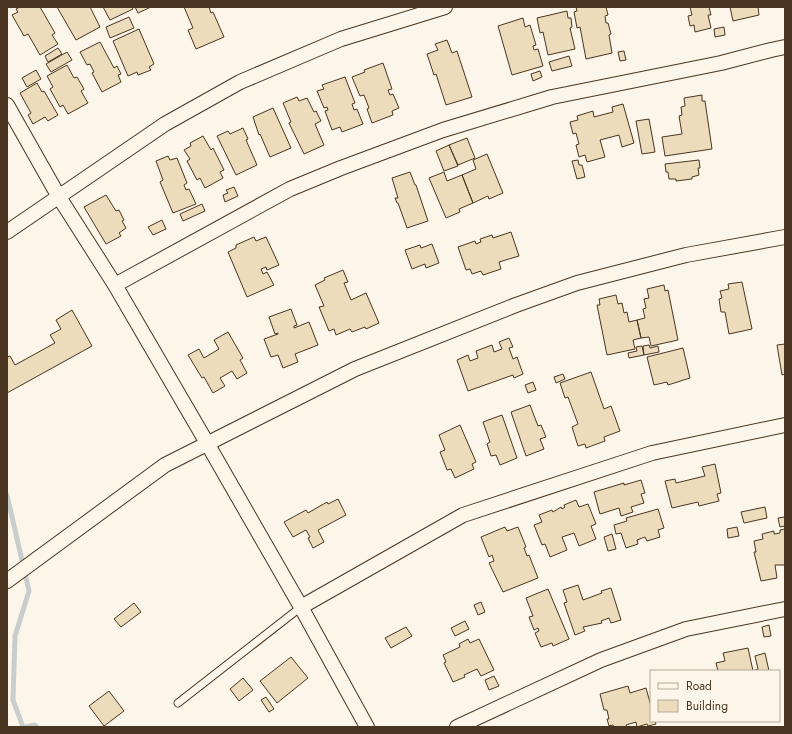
<svg xmlns="http://www.w3.org/2000/svg" width="792" height="734" font-family="Jost,sans-serif">
  <rect width="100%" height="100%" fill="#fbf6e9"/>
  <g fill="none" stroke-linecap="round" stroke-linejoin="round">
    <path stroke="#c9cecd" stroke-width="5" d="M7 495 29 591 15 636 13 700 23 727
      M26 727 35 725 37 727"/>
  </g>
  <path fill="#ecdcbc" stroke="#4a3520" d="M20 7H40L55 33 52 35 58 44 40 55 28 34 24 36 12 15 18 12 16 9Z
    M57 7H90L100 27 76 40Z
    M103 7H132L133 9 110 20Z
    M135 7H151L138 13Z
    M184 7H209L211 13 213 12 224 37 196 49 188 30 193 28Z
    M576 7H606L608 15 605 16 606 23H608L611 34 609 35 612 53 586 59 580 27 577 28 574 12 577 11Z
    M690 7H709L711 15H708L711 28 695 32 694 25 690 26 688 16 692 15Z
    M730 7H758L759 15 733 21Z
    M567 11 568 18H571L572 27 570 28 575 49 548 55 543 32 540 33 537 18Z
    M129 17 134 28 110 38 106 27Z
    M523 18 525 27 530 25 536 45 533 46 534 50 538 49 543 66 512 75 498 26Z
    M724 27 725 35 715 37 714 29Z
    M139 29 154 64 149 67 151 70 138 75 137 72 128 76 113 41Z
    M447 40 452 53 457 51 472 97 446 105 436 74 434 75 427 54 438 50 435 44Z
    M100 42 114 68 117 66 121 74 118 75 121 82 102 92 92 73 94 72 90 64 87 65 80 52Z
    M58 48 62 54 48 62 45 56Z
    M624 51 626 60 620 61 618 52Z
    M67 52 72 60 51 72 46 64Z
    M569 56 572 66 552 71 549 62Z
    M383 63 392 89 388 90 390 95 393 94 399 108 392 111 393 115 372 123 367 109 369 108 364 95 360 96 352 77 365 72 364 70Z
    M67 65 74 78 77 77 84 89 81 91 88 103 68 114 63 105 60 107 50 89 53 87 47 76Z
    M36 70 41 79 27 87 22 78Z
    M540 71 542 77 533 81 531 74Z
    M345 77 355 103 352 104 354 110 357 109 363 124 342 132 340 127 332 130 325 111 328 110 327 107 324 108 317 91 324 89 322 85Z
    M37 83 42 92 44 91 58 115 48 121 45 117 33 124 28 115 31 113 20 93Z
    M702 95V101H705L712 149 665 156 662 137 682 134 679 116 682 115 681 107 685 106 684 98Z
    M297 97 299 101 307 98 314 112 316 111 321 121 315 124 324 145 304 154 289 123 291 122 283 103Z
    M623 104 634 143 622 147 619 135 600 140 605 157 587 162 585 155 579 157 576 145 579 144 576 133 573 134 570 122 578 120 577 116 593 111 594 117 613 112 612 107Z
    M273 108 291 148 270 157 260 134 259 135 253 117Z
    M649 119 655 152 642 154 636 121Z
    M243 128 248 139 246 140 257 165 236 175 217 136 228 131 230 134Z
    M203 136 211 150 213 148 224 170 220 172 223 178 205 188 200 178 197 180 187 161 190 159 184 150 191 146 190 143Z
    M467 138 475 158 458 165 449 145Z
    M449 145 458 166 444 171 436 151Z
    M487 154 503 193 489 199 488 196 473 203 462 175 476 169 473 160Z
    M168 156 170 160 177 158 187 183 184 185 186 190 189 189 196 204 173 213 160 182 163 180 156 161Z
    M578 160 579 165H582L585 177 577 179 572 161Z
    M699 160 700 168H698L699 175 692 177V179L676 181V179H669L668 172H666L665 164Z
    M410 172 415 185H416L428 221 407 228 398 203H397L395 198H398L392 178Z
    M444 172 447 181 462 175 473 203 459 209 460 212 446 218 429 178Z
    M234 187 238 196 225 202 223 195 228 193 226 190Z
    M106 195 116 211 119 210 124 220 122 221 126 228 119 233 121 236 106 244 84 207Z
    M202 204 205 211 183 221 180 214Z
    M162 220 166 229 153 235 148 227Z
    M511 232 519 256 499 262 501 269 483 275 481 271 472 274 470 269 466 270 458 247 475 241 476 244 481 242 480 239 492 235 493 238Z
    M254 237 256 241 266 237 279 265 267 270 266 267 261 269 263 274 267 272 274 285 247 297 228 252 236 248V245Z
    M432 244 439 263 426 268 425 264 412 269 405 250 420 245 421 248Z
    M343 270 348 282 344 283 351 300 366 293 379 323 366 329 365 327 352 332 350 329 336 335 334 329 329 331 319 307 324 306 315 285 325 280 324 278Z
    M742 282 752 329 729 334 725 312H721L719 299 722 298 720 291 729 289 728 284Z
    M664 285 665 291 668 290 678 340 651 346 649 337 641 338 637 320 645 318 643 309 646 308 644 299 649 298 647 289Z
    M616 295 618 304 622 303 624 313 627 312 629 322 637 320 641 338 633 340 635 349 607 355 597 305H600L599 299Z
    M291 309 297 325 294 326V328L309 322 318 345 295 354 298 362 283 368 278 355 271 357 264 339 278 334V333L275 334 269 317Z
    M72 310 92 346 7 393V357L10 356 15 365 55 343 50 335 61 329 56 320Z
    M228 332 243 358 240 360 247 373 237 379 232 371 220 378 225 386 213 393 204 377 202 378 188 355 199 349 204 358 219 349 214 340Z
    M509 338 513 347 509 348 513 359 517 357 523 374 514 378 513 375 468 391 457 360 468 355 470 361 478 358 476 351 492 345 494 352 502 349 499 342Z
    M785 344V374L782 375 777 345Z
    M649 345 650 348 658 346 659 352 644 355 643 346Z
    M642 346 644 355 629 358 628 353 637 351 636 347Z
    M683 348 690 378 668 385 667 382 654 385 647 357Z
    M591 372 604 409 611 406 620 431 604 437 605 441 586 448 585 444 578 446 572 427 578 424 568 397 565 398 560 383Z
    M563 374 565 379 556 383 554 377Z
    M533 382 536 390 528 393 525 385Z
    M530 405 538 426 541 425 546 437 540 439 544 449 526 456 511 412Z
    M502 415 517 458 500 465 496 455 491 456 487 444 490 442 483 422Z
    M460 425 476 462 472 464 474 469 455 478 451 469 447 470 440 452 445 450 439 435Z
    M715 464 721 493 717 494 719 501 699 506 698 502 672 508 665 481 675 479 676 483 705 476 702 467Z
    M641 480 645 493 641 494 644 503 631 507 633 512 621 516 619 508 600 514 594 492 624 483V485Z
    M338 499 346 515 318 530 324 542 313 548 308 538 310 537 306 530 293 537 284 522 306 510 308 513 327 502 328 504Z
    M576 500 579 507 588 504 596 524 591 526 596 539 579 546 574 533 562 537 567 550 550 557 545 544 542 545 534 525 542 522 539 515 552 510 553 512 561 507 562 509 565 507 564 505Z
    M765 507 767 518 744 523 741 512Z
    M658 509 664 528 658 530 660 537 647 541 645 537 637 540 638 544 626 548 621 533 616 534 614 525 627 521 626 518Z
    M785 517V526L780 527 778 518Z
    M505 527 507 531 518 527 526 547 524 548 527 556 529 555 538 578 503 592 489 563 494 561 492 555 489 557 481 537Z
    M737 527 739 536 728 538 727 529Z
    M785 529V565H775L777 578 761 581 754 552H756L754 541 763 539 762 534 774 531V534L780 533V530Z
    M612 534 616 549 608 551 604 537Z
    M578 585 583 600 602 593 601 591 611 588 621 620 611 623 609 618 601 621 602 623 583 627 585 631 575 635 564 603 567 602 563 590Z
    M548 589 569 639 553 646 552 643 541 647 535 633 539 631 538 628 534 630 529 617 533 616 526 598Z
    M481 602 485 612 478 615 474 605Z
    M134 603 141 612 121 627 114 619Z
    M465 621 469 629 455 636 451 628Z
    M769 625 771 636 764 637 762 627Z
    M406 627 412 636 391 648 385 638Z
    M468 639 470 643 479 639 494 670 481 676 477 669 464 675 465 677 453 682 444 663 446 662 443 655 460 647 459 644Z
    M748 648 753 671 758 669 755 656 765 653 769 671H718L716 663 725 661 723 653Z
    M291 657 308 678 277 703 260 681Z
    M494 676 499 686 489 690 485 680Z
    M243 678 253 690 239 701 230 689Z
    M628 686 630 693 646 688 651 706V721H655L656 724 648 726 647 724 637 727 636 722 626 725 627 727H614L613 725 609 726 607 719H609L607 710H604L600 694Z
    M109 691 124 711 104 726 89 706Z
    M266 697 274 709 269 712 261 700Z"/>
  <g fill="none" stroke-linecap="round" stroke-linejoin="round">
    <g stroke="#4a3520" stroke-width="9">
      <path id="lane" d="M178 703 301 607"/>
    </g>
    <g stroke="#4a3520" stroke-width="16">
      <path id="street" d="M7 105 59 197 115 285 207 443 301 607 367 727
        M7 232 165 124 240 82 341 39 445 7
        M115 285 290 189 341 168 443 130 552 97 721 63 771 50 785 47
        M7 581 165 465 355 369 516 305 577 283 686 255 785 237
        M301 607 463 515 652 453 785 425
        M457 727 601 660 686 629 785 609"/>
    </g>
    <use href="#lane" stroke="#fbf6e9" stroke-width="7"/>
    <use href="#street" stroke="#fbf6e9" stroke-width="14"/>
  </g>
  <rect width="792" height="734" fill="none" stroke="#4a3520" stroke-width="16"/>
  <rect x="650" y="670" width="130" height="52" fill="#fbf6e9" stroke="#b4a999"/>
  <rect x="658" y="683" width="20" height="6" fill="#fbf6e9" stroke="#b4a999"/>
  <text x="686" y="690" font-size="12" fill="#4a3520">Road</text>
  <rect x="658" y="700" width="20" height="12" fill="#ecdcbc" stroke="#b4a999"/>
  <text x="686" y="710" font-size="12" fill="#4a3520">Building</text>
</svg>
